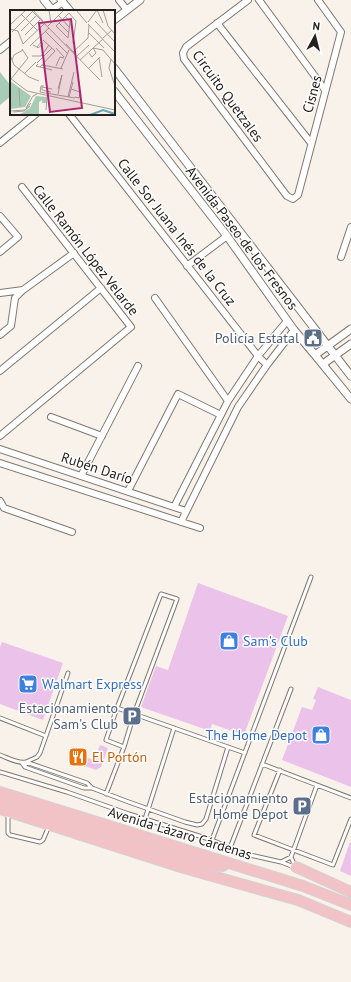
<svg xmlns="http://www.w3.org/2000/svg" width="351" height="982" font-family="'PT Sans',sans-serif">
  <rect width="100%" height="100%" fill="#f9f2ea"/>
  <path fill="#a7cbb5" d="M0 72 11 86V96L0 105Z"/>
  <path fill="#ebc3ea" d="M311 333 318 341 313 344 307 336Z
    M198 583 288 616 244 735 212 724 210 731 141 707 156 666 168 670Z
    M2 642 63 663 43 720 0 704V647Z
    M318 687 351 700V787L282 760 302 707 312 710 316 700 313 699Z
    M100 745 108 748 101 767 96 770 71 761 74 753 94 760Z
    M350 842H351V876L340 871Z"/>
  <g fill="none" stroke-linecap="round" stroke-linejoin="round">
    <g stroke="#7e7870" stroke-width="5">
      <path id="service" d="M117 708 245 753
        M0 718 46 736
        M0 755C8 758 18 764 26 762L87 783 92 788
        M22 763 25 767 84 788H92L126 801 185 822 197 825 202 824 206 819 228 747
        M262 764 351 798
        M25 767 26 762 37 757 40 753 68 673
        M280 770 254 835 333 865 351 819
        M0 772 67 792 129 814 212 840 230 848 250 855 281 862 294 867
        M106 794 124 747 134 714 177 599 161 594 117 708 106 740 124 747
        M8 813V833L10 835 40 842 43 840 49 826
        M145 819 174 728
        M212 840 311 577
        M230 848 291 689
        M281 862 291 857
        M295 866 291 857 317 785"/>
    </g>
    <g stroke="#7e7870" stroke-width="8">
      <path id="minor" d="M119 0 127 10
        M248 0 186 47 183 53 184 59 287 196 293 199 298 195 341 32 318 0
        M259 0 325 90
        M50 11 63 2
        M217 23 311 143
        M0 50 11 41
        M69 114 258 356 267 365
        M0 143 36 114
        M0 216 18 237 0 252
        M341 257 351 227
        M187 266 227 236
        M0 293 23 290
        M155 298 228 401
        M0 335 11 326 15 298 23 290 74 253
        M0 371 101 288
        M51 417 102 436
        M0 436 131 327 22 187
        M0 449 186 511
        M0 463 200 528
        M81 476 138 366
        M128 491 178 394 221 415
        M0 501 4 508 72 532
        M174 507 228 401 258 356 287 321
        M181 522 238 407 267 365 294 330"/>
    </g>
    <g stroke="#7e7870" stroke-width="9">
      <path id="tertiary" d="M44 0 53 11
        M61 0 70 11
        M114 20 140 0
        M114 68 351 376
        M114 91 227 236 294 330 315 355 351 399
        M315 355 351 329
        M323 364 351 344"/>
    </g>
    <g stroke="#d3d2d2" stroke-width="12">
      <path id="trunk" d="M0 792 303 886 351 905
        M0 802 180 859 223 866
        M0 809 184 868 298 900 351 922
        M296 867 351 892"/>
    </g>
    <use href="#service" stroke="#fff" stroke-width="3"/>
    <use href="#minor" stroke="#fff" stroke-width="6"/>
    <use href="#tertiary" stroke="#fff" stroke-width="7"/>
    <use href="#trunk" stroke="#f2c3c6" stroke-width="10"/>
  </g>
  <defs>
    <g id="civic-square" transform="scale(1)"><rect x="-9" y="-9" width="18" height="18" rx="4" fill="#5c6f8a" stroke="#fff"/><path d="M-.6-6.5H3V-4.5H.6V-3L4-1V1h2V6H-6V1h2V-1L-.6-3ZM-1.2 2.5V6h2.4V2.5Z" fill="#fff"/></g>
    <g id="shop-square" transform="scale(1)"><rect x="-9" y="-9" width="18" height="18" rx="4" fill="#3f7fe0" stroke="#fff"/><path d="M-5-2.5h2.3a2.7 3.5 0 0 1 5.4 0H5L5.5 6h-11ZM-1.5-2.5h3a1.5 2.3 0 0 0-3 0Z" fill="#fff"/></g>
    <g id="supermarket-square" transform="scale(1)"><rect x="-9" y="-9" width="18" height="18" rx="4" fill="#3f7fe0" stroke="#fff"/><path d="M-6-5.5h2.5l.6 2H6L4.5 2H-2.5L-4.4-4H-6ZM-1.5 3.2a1.3 1.3 0 1 0 .1 0ZM3 3.2a1.3 1.3 0 1 0 .1 0Z" fill="#fff"/></g>
    <g id="parking-square" transform="scale(1)"><rect x="-9" y="-9" width="18" height="18" rx="4" fill="#5c6f8a" stroke="#fff"/><path d="M-3.5-5.5H1a3.5 3.5 0 0 1 0 7H-1V5.5H-3.5ZM-1-3.4V-.6H.8a1.4 1.4 0 0 0 0-2.8Z" fill="#fff"/></g>
    <g id="restaurant-square" transform="scale(1)"><rect x="-9" y="-9" width="18" height="18" rx="4" fill="#e8710a" stroke="#fff"/><path d="M-5-6h1v4h1v-4h1v4h1v-4h1v5L-1.5 .5V6h-2V.5L-5-1ZM5-6V6H3V1.5H1.5Q1.5-4 5-6Z" fill="#fff"/></g>
  </defs>
  <g fill-rule="evenodd">
    <use href="#civic-square" x="313" y="338"/>
    <use href="#shop-square" x="229" y="641"/>
    <use href="#supermarket-square" x="28" y="684"/>
    <use href="#parking-square" x="132" y="716"/>
    <use href="#shop-square" x="321" y="735"/>
    <use href="#restaurant-square" x="78" y="757"/>
    <use href="#parking-square" x="302" y="806"/>
  </g>
  <g text-anchor="middle" dominant-baseline="central" stroke-width="3" stroke-linejoin="round" paint-order="stroke">
    <g font-size="14" fill="#23201d" stroke="#fff">
      <text transform="translate(312 94) rotate(-75)">Cisnes</text>
      <text transform="translate(228 96) rotate(54)">Circuito Quetzales</text>
      <text transform="translate(177 232) rotate(52)">Calle Sor Juana Inés de la Cruz</text>
      <text transform="translate(242 238) rotate(53)">Avenida Paseo de los Fresnos</text>
      <text transform="translate(86 250) rotate(52)">Calle Ramón López Velarde</text>
      <text transform="translate(97 468) rotate(18)">Rubén Darío</text>
      <text transform="translate(180 833) rotate(17)">Avenida Lázaro Cárdenas</text>
    </g>
    <g font-size="14" fill="#4e5e75" stroke="#fff" text-anchor="end">
      <text x="299" y="338">Policía Estatal</text>
      <text x="118" y="708">Estacionamiento<tspan x="118" dy="16">Sam's Club</tspan></text>
      <text x="288" y="798">Estacionamiento<tspan x="288" dy="16">Home Depot</tspan></text>
    </g>
    <g font-size="14" fill="#366cbe" stroke="#fff" text-anchor="start">
      <text x="243" y="641">Sam's Club</text>
      <text x="42" y="684">Walmart Express</text>
      <text x="307" y="735" text-anchor="end">The Home Depot</text>
    </g>
    <g font-size="14" fill="#c56008" stroke="#fff" text-anchor="start">
      <text x="92" y="757">El Portón</text>
    </g>
  </g>
  <g transform="translate(10 10)">
    <rect width="105" height="105" fill="#f9f2ea"/>
    <path d="M0 71 21 86 15 97 0 99ZM26 86 36 87V93H32V90L29 92V105H9L20 98Z" fill="#a7cbb5"/>
    <path fill="none" stroke="#68a8b6" stroke-width="2" d="M80 105 93 100 105 104"/>
    <path fill="none" stroke="#a39e98" stroke-width="1" d="M21 0 90 70M23 0 33 11M39 0 41 13M66 0 77 13M93 0 98 16 105 24M11 4 27 20M48 5 60 18M56 7 60 12 58 28M85 11 105 32M78 12 87 0 93 13M49 13 59 23M78 14 105 42M0 15 16 0M38 16 54 0M0 19 8 21 13 34M11 21 26 6M35 21 57 43M2 22 22 2M79 23 94 38M15 25 30 10M58 28 46 16 59 3 66 11 63 33M93 28 102 20M13 34 34 14M56 34 65 44M23 35 27 37 28 38 33 34 31 32 27 37M20 36 39 18M46 38 54 47M83 38 93 40 105 54M63 42 78 28 79 15M79 43 82 47 86 43 83 38M0 45 4 55 19 67 29 71M22 46H31L39 35M66 47 79 35M89 48 92 67M101 49 99 58 105 76M2 50 4 45 13 40M70 50 93 29M27 53 42 38M28 54 26 56 42 60M32 55 53 59M46 56 50 47 54 48M30 57 45 41 33 30M51 58 59 40M79 58 90 47M14 64 26 52M0 68 17 81 105 100M1 69 18 48 12 39M34 76H31L30 82 65 88M9 78 10 96M48 79 52 65M61 79 70 82 69 88 65 87M41 82 32 80V77L42 79M48 84 52 65M58 87 64 62M59 87 63 72M16 98 23 86 27 84M36 100 37 86M0 101 15 100 21 93M3 102 14 101 20 96"/>
    <path fill="#aa2671" fill-opacity="0.15" stroke="#aa2671" stroke-width="2" d="M61 9 72 98 40 102 29 13Z"/>
    <rect width="105" height="105" fill="none" stroke="#23201d" stroke-width="2"/>
  </g>
  <g transform="translate(315 36) rotate(7)" stroke="#ffffff" stroke-width="3" paint-order="stroke">
  <path d="M0-3L7 15L0 10L-7 15Z" fill="#23201d"/>
  <text y="-6" font-size="11" font-weight="bold" text-anchor="middle" fill="#23201d">N</text>
  </g>
</svg>
